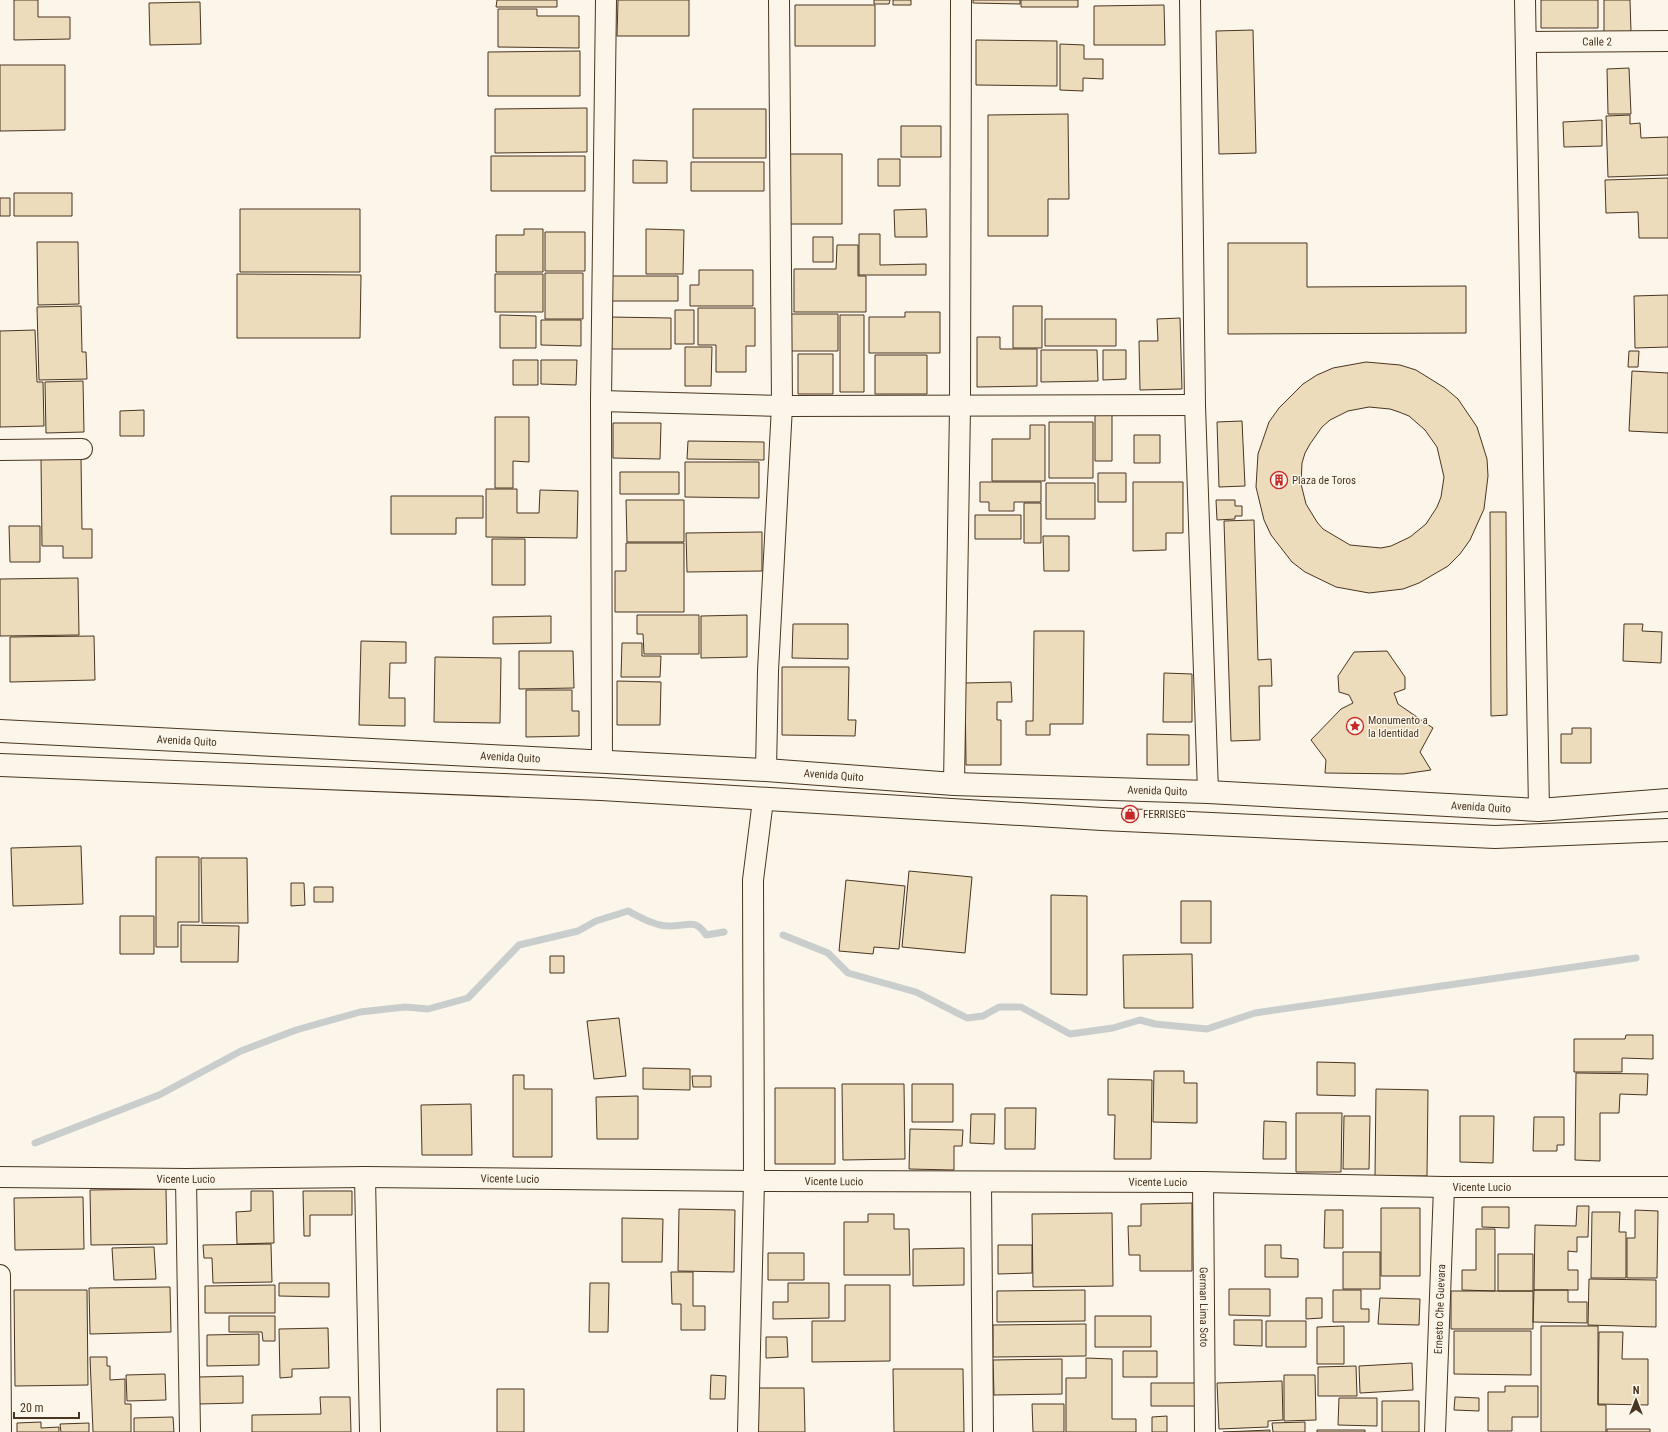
<svg xmlns="http://www.w3.org/2000/svg" width="1668" height="1432" font-family="'Roboto Condensed',sans-serif">
  <rect width="100%" height="100%" fill="#fbf6e9"/>
  <g fill="none" stroke-linecap="round" stroke-linejoin="round">
    <path stroke="#c9cecd" stroke-width="7" d="M783 935 828 953 848 973 916 992 967 1018 983 1016 999 1007H1021L1070 1034 1113 1028 1140 1020 1155 1024 1207 1029 1255 1013 1636 958
      M35 1143 159 1095 241 1051 296 1030 360 1012 405 1007 428 1009 468 998 519 945 578 931 596 921 628 911C640 917 655 926 669 926 685 927 695 917 706 935L724 932"/>
  </g>
  <path fill="#ecdcbc" stroke="#4a3520" fill-rule="evenodd" d="M14 0H38V17H70V39L14 40Z
    M497 0H557V7H496Z
    M618 0H689V36H617Z
    M874 0H890L889 4H874Z
    M893 0H911V5H893Z
    M973 0H1020V4L973 3Z
    M1021 0H1078V7H1021Z
    M1541 0H1598V28H1541Z
    M1604 0H1630L1631 32H1604Z
    M200 2 201 44 150 45 149 3Z
    M795 5H875V46H795Z
    M1164 5 1165 45H1094V6Z
    M498 9H537V16H579V48L498 47Z
    M1253 30 1256 153 1219 154 1216 31Z
    M976 40 1057 41V86L976 85Z
    M1060 44 1084 45V59H1103V79L1083 78V91L1060 90Z
    M580 51V96H488V52Z
    M0 65H65V130L0 131Z
    M1629 68 1631 114H1608L1607 69Z
    M587 108V152L495 153V109Z
    M693 109H766V158H693Z
    M1068 114 1069 199H1048V236H988V115Z
    M1630 115V124L1640 123 1641 138 1668 137V175L1608 177 1606 116Z
    M1602 120V146L1564 147 1563 122Z
    M901 126H941V157H901Z
    M788 154H842V224H788Z
    M491 156H585V191H491Z
    M878 159H900V186H878Z
    M633 160 667 161V183H633Z
    M691 162H764V191H691Z
    M1668 178V238H1639L1638 212 1606 213 1605 180Z
    M14 193H72V216H14Z
    M0 198H10V216H0Z
    M240 209H360V272H240Z
    M926 209 927 237H895L894 210Z
    M524 229H543V272H496V235H524Z
    M646 229 684 230 683 274H646Z
    M545 232H585V271H545Z
    M859 234H880V265L926 264V275H859Z
    M813 237H833V262H813Z
    M37 242H78L79 304 38 305Z
    M1228 243H1307V287L1466 286V333L1228 334Z
    M837 245H858V276H866V312H794V269H836Z
    M699 270H753V306H690V285H699Z
    M545 273H583V319H545Z
    M237 274 361 275 360 338H237Z
    M495 274H543V312H495Z
    M612 276H678V301H612Z
    M1668 295V347L1635 348 1634 296Z
    M81 306 82 352H86L87 379 39 380 37 307Z
    M1013 306H1042V348H1013Z
    M698 308H755V346H746V372H716V345H698Z
    M675 310H694V344H675Z
    M905 312H940V353H869V317H905Z
    M791 314H838V351H791Z
    M500 315 536 316V348H500Z
    M840 315H864V392H840Z
    M609 317 671 318V349H609Z
    M1180 318 1182 389 1140 390 1139 341H1158L1157 319Z
    M1045 319H1116V346H1045Z
    M541 320H581V346L541 345Z
    M35 330 37 382H43L44 426 0 427V331Z
    M977 337H1000V349H1037V386L977 387Z
    M685 347H712L711 386H685Z
    M1041 350H1097L1098 381 1041 382Z
    M1103 350H1126V379L1103 380Z
    M1629 351H1639L1638 367H1628Z
    M798 354H833V394H798Z
    M875 355H927V394H875Z
    M513 360H538V385H513Z
    M541 360H577L576 385 541 384Z
    M1366 362 1400 365 1416 370 1445 388 1458 399 1477 427 1487 459 1488 476 1484 509 1470 540 1460 554 1448 566 1419 583 1403 589 1369 593 1336 587 1305 572 1292 562 1271 535 1264 520 1256 487 1258 454 1269 422 1279 408 1303 384 1317 375 1333 368ZM1369 407 1390 409 1399 412 1409 416 1425 430 1437 447 1444 477 1441 497 1437 507 1426 524 1410 537 1391 546 1381 548 1350 545 1323 529 1317 522 1306 504 1301 484 1302 463 1305 453 1310 444 1322 427 1330 420 1348 411Z
    M1632 371 1668 373V433L1629 431Z
    M83 381 84 432 46 433 45 382Z
    M144 410V436H120V411Z
    M1095 412H1112V461H1095Z
    M495 417H529V462L513 461V488H495Z
    M1242 421 1245 486 1219 487 1217 422Z
    M1049 422H1093V478H1049Z
    M613 423H661L660 459 613 458Z
    M1030 425H1045V481H992V439H1030Z
    M1134 435H1160V463H1134Z
    M688 441 764 442V460L687 459Z
    M41 458H81L82 529H92V558H63V546H42Z
    M685 462H759V498L685 497Z
    M620 472H679V494H620Z
    M1098 473H1126V502H1098Z
    M980 482H1041V502H1014V511H989V502H980Z
    M1133 482H1183V533H1166V550L1133 551Z
    M1046 483H1095V519H1046Z
    M486 489H517V513H539L540 490 578 491 577 538 486 537Z
    M391 496H483V518H456V534H391Z
    M626 500H684V542H627Z
    M1216 500H1235V506H1242V516H1235V519L1217 520Z
    M1024 503H1041V543H1024Z
    M1490 512H1506L1507 715 1491 716Z
    M975 515H1021V539H975Z
    M1254 520 1258 660 1271 659 1272 686H1259L1260 740 1231 741 1224 521Z
    M9 526H40V562H10Z
    M762 532V571L687 572 686 533Z
    M1043 536H1069V571H1044Z
    M492 539H525V585H492Z
    M626 543H684V612H615V571H626Z
    M78 578 79 635 0 636V579Z
    M637 615H699V654H644L643 634H637Z
    M747 615V657L701 658V616Z
    M551 616V643L493 644V617Z
    M793 624H848V659L792 658Z
    M1624 624H1643L1642 631 1662 632 1661 663 1623 661Z
    M1034 631H1084L1083 724H1050V735H1026V721H1033Z
    M94 636 95 680 10 682V637Z
    M361 641 406 642V663H390L389 698H405V726L359 725Z
    M622 643H642V656H661L660 677H621Z
    M519 651H573L574 688 519 689Z
    M1387 651 1405 677V689L1394 693 1398 704 1433 728 1420 752 1431 770 1403 774 1325 773 1326 760 1311 740 1341 709 1353 703 1349 695 1339 692 1338 676 1354 652Z
    M435 657 501 658 500 723 434 722Z
    M782 667H849L848 720H856L855 736 782 735Z
    M1164 673 1192 674V722H1163Z
    M617 681 661 682 660 725H617Z
    M1011 682 1012 702H997V720H1001V765H966L965 683Z
    M526 690H572V711H579V736L526 737Z
    M1572 728H1591V763H1561V734H1572Z
    M1147 734 1189 735V765H1147Z
    M81 846 83 904 13 906 11 848Z
    M156 857H199V922H178V947H156Z
    M201 858H247L248 923H202Z
    M909 871 972 877 965 953 902 947Z
    M846 880 905 886 899 949 874 947 873 954 839 951Z
    M291 883H304L305 905 291 906Z
    M314 887H333V902H314Z
    M1051 895 1087 896V995L1051 994Z
    M1181 901H1211V943H1181Z
    M120 916H154V954H120Z
    M181 925 239 926 238 962H181Z
    M1192 954 1193 1008H1124L1123 955Z
    M550 956H564V973H550Z
    M619 1018 626 1076 594 1079 587 1021Z
    M1626 1035H1653V1059L1622 1058V1072H1574V1039H1625Z
    M1317 1062 1355 1063V1096L1317 1095Z
    M643 1068 690 1069V1090L643 1089Z
    M1154 1071H1184V1083H1197V1123L1153 1122Z
    M1576 1073 1648 1074 1647 1095 1620 1094 1619 1113H1600V1161L1575 1160Z
    M513 1075H524V1089H552V1157H513Z
    M692 1076H711V1087H693Z
    M1108 1079 1152 1080 1151 1159H1114L1115 1115H1108Z
    M842 1084H904L905 1159 843 1160Z
    M912 1084H953V1122H912Z
    M775 1088H835V1164H775Z
    M1376 1089 1428 1090 1427 1176H1375Z
    M638 1096V1139H597L596 1097Z
    M471 1104 472 1155H422L421 1105Z
    M1005 1108H1036L1035 1149H1005Z
    M1296 1113H1342L1341 1172H1296Z
    M971 1114H995L994 1144 970 1143Z
    M1344 1116H1370L1369 1169H1343Z
    M1460 1116H1494L1493 1163 1460 1162Z
    M1534 1117H1564V1145H1557V1151H1533Z
    M1264 1121 1286 1122V1159H1263Z
    M910 1129 963 1130 962 1146H954V1170L909 1169Z
    M166 1189 167 1244 91 1245 90 1190Z
    M251 1191H273L274 1243 237 1244 236 1212 251 1211Z
    M303 1191H352V1215H310V1236H304Z
    M83 1197 84 1249 15 1250 14 1198Z
    M1192 1203V1271H1140V1255H1129L1128 1226H1141V1204Z
    M1577 1206H1589L1588 1237H1577V1252L1568 1251V1270H1578V1290H1534L1535 1225 1576 1226Z
    M1482 1207H1509V1228L1482 1227Z
    M1381 1208H1420V1276H1381Z
    M679 1209 735 1210 734 1272 678 1271Z
    M1325 1210H1343V1248H1324Z
    M1635 1210 1658 1211 1657 1278H1627V1238H1635Z
    M1592 1212H1620L1619 1232H1626V1278H1591Z
    M1112 1213 1113 1286 1033 1287 1032 1214Z
    M868 1214H894V1229H909L910 1275H844V1222H868Z
    M622 1218 663 1219 662 1262H622Z
    M1476 1229H1495V1291L1462 1290V1270H1476Z
    M271 1244 272 1282 213 1283 212 1258H204L203 1245Z
    M998 1245H1032V1273L998 1274Z
    M1265 1245H1281V1258L1298 1259V1277H1265Z
    M154 1247 156 1279 114 1280 112 1248Z
    M964 1248V1285L913 1286V1249Z
    M1343 1252H1380V1289H1343Z
    M768 1253H804V1280H768Z
    M1498 1254H1533V1291H1498Z
    M671 1272H693V1306H705V1330H681V1304H672Z
    M1589 1279 1656 1280V1327L1588 1325Z
    M279 1283H329V1297L279 1296Z
    M590 1283H609L608 1332H589Z
    M788 1283H829V1318L773 1319V1302H788Z
    M275 1285V1313H205V1286Z
    M845 1285H890V1361L812 1362V1321H845Z
    M170 1287 171 1332 90 1334 89 1288Z
    M1229 1289H1270V1316L1229 1315Z
    M14 1290H87L88 1385 15 1386Z
    M1085 1290V1321L997 1322V1291Z
    M1333 1290H1361V1309H1369V1322H1333Z
    M1534 1290H1568V1302H1587V1323L1533 1322Z
    M1451 1291H1533V1329H1451Z
    M1306 1298H1322V1318L1306 1319Z
    M1380 1298 1420 1299 1419 1325 1378 1324Z
    M229 1316H275V1341H263L262 1332H229Z
    M1095 1316H1151V1347H1095Z
    M1234 1320H1262V1346L1234 1345Z
    M1266 1321H1306V1347H1266Z
    M1086 1324V1356L993 1357V1325Z
    M1344 1326V1364H1317V1327Z
    M1541 1326H1598V1405H1606V1432H1541Z
    M328 1328 329 1368 292 1369V1377L280 1378 279 1329Z
    M1454 1331H1531V1375L1454 1374Z
    M1599 1332H1623L1622 1359H1648V1405L1598 1404Z
    M259 1334V1365L207 1366V1335Z
    M766 1337H787L788 1357 766 1358Z
    M1123 1351H1157V1377H1123Z
    M90 1357H107V1366H110V1380L125 1379V1404H131V1432H93Z
    M1086 1358 1112 1359V1419H1136V1432H1066V1378H1086Z
    M1062 1359V1394L994 1395 993 1360Z
    M1412 1363 1413 1390 1360 1393 1359 1366Z
    M1356 1366 1357 1396H1318V1367Z
    M893 1369H963L964 1432H894Z
    M165 1374 166 1400 127 1401 126 1375Z
    M711 1375 726 1376 725 1399H710Z
    M1284 1375H1315L1316 1420 1284 1421Z
    M243 1376V1403L198 1404V1377Z
    M1282 1381 1283 1420 1268 1421V1427L1219 1429 1217 1383Z
    M1151 1383H1195V1406H1151Z
    M1505 1386H1538V1417H1512V1431H1488V1392H1505Z
    M757 1388H804L805 1432H758Z
    M497 1389H524V1432H497Z
    M320 1397H350L351 1432H252V1415L321 1414Z
    M1455 1397 1479 1398V1411L1454 1410Z
    M1339 1398H1377V1426L1338 1425Z
    M1382 1401H1419V1432H1382Z
    M1032 1404H1064V1432H1033Z
    M1167 1416V1432H1152V1417Z
    M173 1417 174 1432H134V1418Z
    M41 1422V1428L59 1427V1432H17V1423Z
    M1305 1422V1432H1273L1272 1423Z
    M89 1423V1432H61L60 1424Z
    M1607 1429H1650V1432H1607Z
    M1270 1430V1432H1223Z
    M1317 1430H1365V1432H1317Z"/>
  <g fill="none" stroke-linecap="round" stroke-linejoin="round">
    <g stroke="#4a3520" stroke-width="22">
      <g id="minor">
        <path d="M1190 0 1195 405 1208 792"/>
        <path d="M1525 0 1539 810"/>
        <path id="s1" d="M1526 42 1668 41"/>
        <path d="M601 401 782 406 1195 405"/>
        <path d="M0 450 82 449"/>
        <path d="M602 761 601 401 606 0"/>
        <path d="M766 770 768 671 782 406 779 0"/>
        <path d="M954 784 960 407 961 0"/>
        <path id="s2" d="M0 1177 186 1179 365 1177 754 1181 1203 1182 1444 1187H1668"/>
        <path d="M365 1177 370 1432"/>
        <path d="M186 1179 190 1432"/>
        <path d="M981 1182 983 1432"/>
        <path id="s3" d="M1203 1182 1205 1432"/>
        <path d="M0 1275 1 1432"/>
        <path d="M748 1432 754 1181 753 880 763 800"/>
        <path id="s4" d="M1435 1432 1444 1187"/>
      </g>
    </g>
    <g stroke="#4a3520" stroke-width="24">
      <g id="trunk">
        <path id="s5" d="M0 731 766 770 954 784 1208 792 1539 810 1668 800"/>
        <path d="M0 765 601 789 1102 819 1495 837 1668 830"/>
      </g>
    </g>
    <use href="#minor" stroke="#fbf6e9" stroke-width="20"/>
    <use href="#trunk" stroke="#fbf6e9" stroke-width="22"/>
  </g>
  <defs>
    <g id="building-ring" transform="scale(0.9)"><circle r="9.5" fill="#fbf6e9" stroke="#c62828" stroke-width="1.5"/><path d="M-4-6H4V6H1V3H-1V6H-4ZM-2.5-4.3h1.7v1.8h-1.7ZM.8-4.3h1.7v1.8H.8ZM-2.5-1h1.7V.8h-1.7ZM.8-1h1.7V.8H.8Z" fill="#c62828"/></g>
    <g id="sight-ring" transform="scale(0.9)"><circle r="9.5" fill="#fbf6e9" stroke="#c62828" stroke-width="1.5"/><path d="M0-6L1.8-2.2L6-1.7L2.9 1.2L3.7 5.4L0 3.3L-3.7 5.4L-2.9 1.2L-6-1.7L-1.8-2.2Z" fill="#c62828"/></g>
    <g id="shop-ring" transform="scale(0.9)"><circle r="9.5" fill="#fbf6e9" stroke="#c62828" stroke-width="1.5"/><path d="M-5-2.5h2.3a2.7 3.5 0 0 1 5.4 0H5L5.5 6h-11ZM-1.5-2.5h3a1.5 2.3 0 0 0-3 0Z" fill="#c62828"/></g>
  </defs>
  <g fill-rule="evenodd">
    <use href="#building-ring" x="1279" y="480"/>
    <use href="#sight-ring" x="1355" y="726"/>
    <use href="#shop-ring" x="1130" y="814"/>
  </g>
  <g text-anchor="middle" dominant-baseline="central" stroke-width="3" stroke-linejoin="round" paint-order="stroke">
    <g font-size="11" fill="#4a3520" stroke="#fbf6e9">
      <text stroke="none"><textPath href="#s1" startOffset="71">Calle 2</textPath></text>
      <text stroke="none"><textPath href="#s5" startOffset="187">Avenida Quito</textPath></text>
      <text stroke="none"><textPath href="#s5" startOffset="511">Avenida Quito</textPath></text>
      <text stroke="none"><textPath href="#s5" startOffset="835">Avenida Quito</textPath></text>
      <text stroke="none"><textPath href="#s5" startOffset="1159">Avenida Quito</textPath></text>
      <text stroke="none"><textPath href="#s5" startOffset="1483">Avenida Quito</textPath></text>
      <text stroke="none"><textPath href="#s2" startOffset="186">Vicente Lucio</textPath></text>
      <text stroke="none"><textPath href="#s2" startOffset="510">Vicente Lucio</textPath></text>
      <text stroke="none"><textPath href="#s2" startOffset="834">Vicente Lucio</textPath></text>
      <text stroke="none"><textPath href="#s2" startOffset="1158">Vicente Lucio</textPath></text>
      <text stroke="none"><textPath href="#s2" startOffset="1482">Vicente Lucio</textPath></text>
      <text stroke="none"><textPath href="#s3" startOffset="125">German Lima Soto</textPath></text>
      <text stroke="none"><textPath href="#s4" startOffset="123">Ernesto Che Guevara</textPath></text>
    </g>
    <g font-size="11" fill="#4a3520" stroke="#fbf6e9" text-anchor="start">
      <text x="1292" y="480">Plaza de Toros</text>
      <text x="1368" y="720">Monumento a<tspan x="1368" dy="13">la Identidad</tspan></text>
      <text x="1143" y="814">FERRISEG</text>
    </g>
  </g>
  <g transform="translate(1636 1400)" stroke="#fbf6e9" stroke-width="3" paint-order="stroke">
  <path d="M0-3L7 15L0 10L-7 15Z" fill="#4a3520"/>
  <text y="-6" font-size="11" font-weight="bold" text-anchor="middle" fill="#4a3520">N</text>
  </g>
  <path d="M14 1412v6h65v-6" fill="none" stroke="#4a3520" stroke-width="2"/>
  <text x="20" y="1412" font-size="12" fill="#4a3520" stroke="#fbf6e9" stroke-width="3" paint-order="stroke">20 m</text>
</svg>
